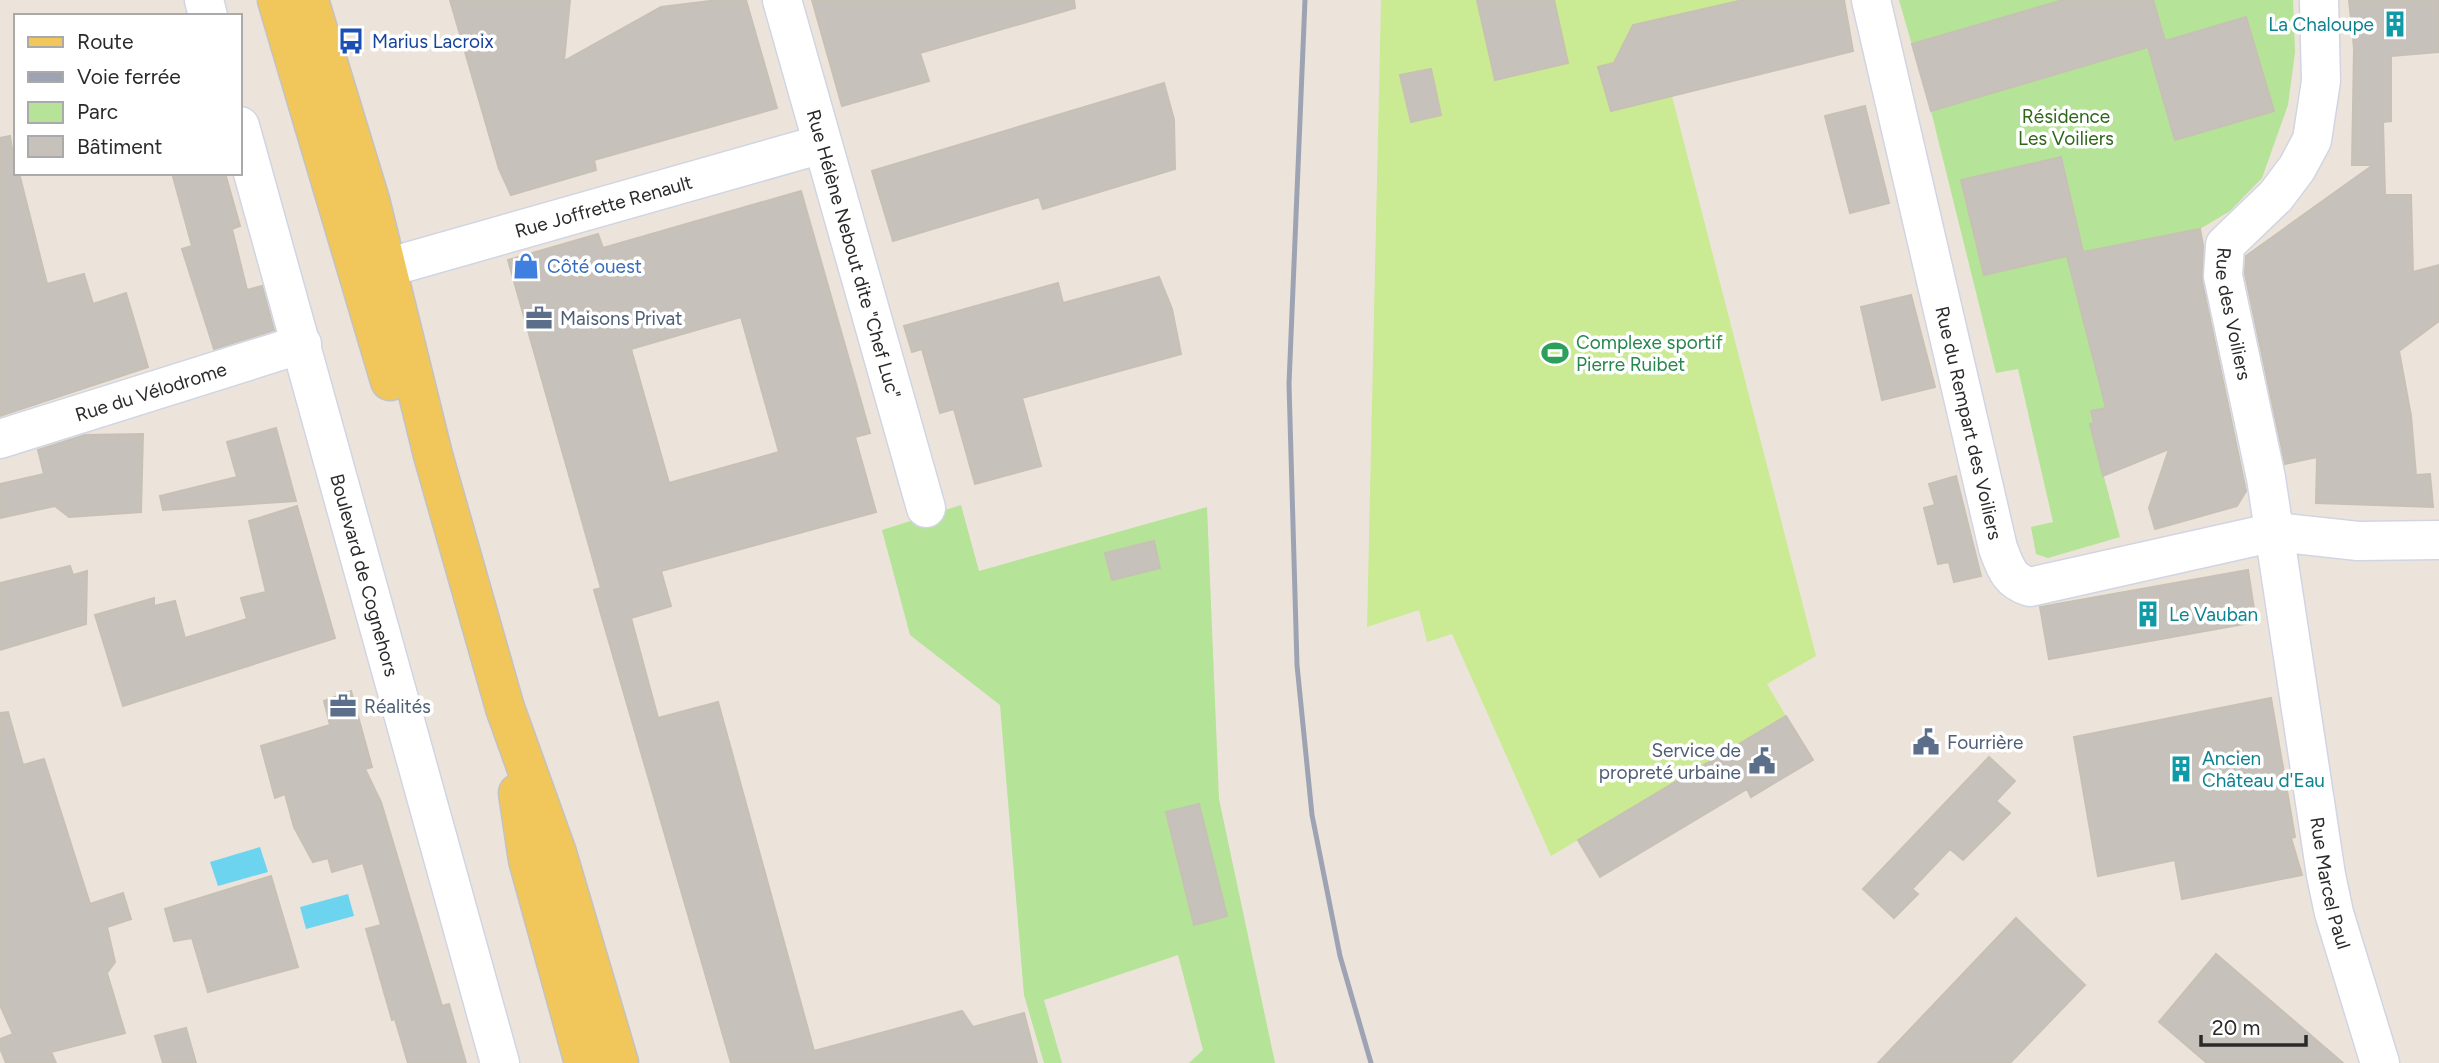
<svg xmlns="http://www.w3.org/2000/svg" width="2439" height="1063" font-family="Figtree,sans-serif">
  <rect width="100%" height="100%" fill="#ece4db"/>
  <path fill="#b5e397" d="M1899 0H2293L2295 52 2288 105 2262 178 2230 211 2200 229 2067 256 2106 408 2091 411 2094 423 2090 424 2120 537 2048 558 2036 554 2031 527 2053 522 2018 369 1996 373 1931 111Z
    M961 505 979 571 1207 507 1219 799 1275 1063H1189L1203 1050 1178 955 1044 1000 1062 1063H1044L1024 995 1000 705 910 635 882 530Z"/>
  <path fill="#caea93" d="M1381 0H1844L1853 51 1672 96 1816 656 1767 684 1786 716 1551 856 1452 634 1427 642 1419 610 1367 627Z"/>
  <path fill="#6dd4ef" d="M260 847 268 872 218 886 210 862Z
    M348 894 354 916 306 929 300 907Z"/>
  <path fill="#c7c1bb" stroke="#c7c0b5" stroke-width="2" fill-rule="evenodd" d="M450 0H570L564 61 661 7 718 0H746L777 108 594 160 596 170 511 195 499 169Z
    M812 0H1074L1075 8 920 53 929 81 842 106Z
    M1477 0H1554L1568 63 1495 80Z
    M1743 0H1844L1853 51 1611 111 1598 67 1614 63 1633 25Z
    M2063 0H2153L2165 41 2246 17 2274 111 2175 140 2148 47 1931 111 1912 44Z
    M2349 0H2439V52L2391 56V121L2383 122 2385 195H2411L2413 272 2439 265V321L2399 351 2411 416 2416 475 2430 474 2433 507 2316 503 2317 457 2285 464 2245 274 2246 256 2373 165H2352L2354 48Z
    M1431 69 1441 115 1411 122 1400 75Z
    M1164 83 1174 120 1175 169 1043 209 1039 197 893 241 872 171Z
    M1865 106 1889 203 1850 213 1825 116Z
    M10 136 16 173H19L47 284 84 274 93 304 126 293 148 367 0 416V138Z
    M2061 157 2083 252 2200 229 2203 245 2202 281 2246 491 2237 506 2155 529 2149 508 2169 449 2103 476 2090 424 2094 423 2091 411 2106 408 2067 256 1984 275 1961 180Z
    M172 173H225L240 226 232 229 247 290 262 286 274 330 214 349 182 249 192 246Z
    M801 191 870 433 855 437 876 512 661 571 671 606 631 618 658 718 718 702 814 1051 962 1011 973 1027 1024 1013 1037 1063H731L594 590 601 588 508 260 598 234 603 248ZM741 317 779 452 669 483 631 349Z
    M1159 277 1172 309 1181 354 1022 398 1041 466 975 484 954 409 940 413 922 349 912 352 904 326 1058 283 1063 303Z
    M1911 295 1935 387 1882 400 1861 307Z
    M276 428 296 501 163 510 160 496 237 477 227 442Z
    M143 434 141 512 69 517 55 506 0 518V484L44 474 38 450 85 435Z
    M1956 476 1981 576 1954 582 1949 562 1938 564 1924 508 1935 505 1929 484Z
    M297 506 335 638 123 706 95 615 154 598V606L175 601 185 638 247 619 241 598 266 592 249 521Z
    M1154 541 1160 568 1112 580 1105 553Z
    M70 566 73 575 87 571 86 624 0 650V583Z
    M2248 570 2256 622 2049 659 2040 607Z
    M351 691 372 767 365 769 381 802 442 1006 449 1004 466 1063H408L395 1019 392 1020 366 929 381 925 363 863 332 872 328 858 313 862 294 827 285 794 275 798 261 746 330 725 324 701Z
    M2271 698 2295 837 2291 838 2302 875 2182 899 2175 860 2098 876 2074 737Z
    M8 712 23 765 44 759 90 904 123 893 131 919 107 927 115 962 107 973 125 1033 51 1052 56 1063H6L0 1048V1039L13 1034 0 1005V713Z
    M1786 716 1813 760 1751 797 1747 789 1600 877 1578 840Z
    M1989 757 2015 781 1996 801 2010 813 1963 860 1950 849 1912 889 1918 894 1894 918 1863 889Z
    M1199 804 1227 916 1194 925 1166 812Z
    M271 876 298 967 208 992 192 938 174 941 165 909Z
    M2016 918 2085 985 2010 1063H1878Z
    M2216 954 2343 1063H2207L2159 1022Z
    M186 1028 196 1063H163L155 1036Z"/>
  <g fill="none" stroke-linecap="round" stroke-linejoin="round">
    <g stroke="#d1d5e3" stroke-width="41">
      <g id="minor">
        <path d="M204 0 208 16"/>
        <path id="s1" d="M782 0 926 508"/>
        <path id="s2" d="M1871 0 1998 548C2005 567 2009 581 2030 587L2275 532 2358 541 2439 540"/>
        <path id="s3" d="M2319 0 2321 81 2312 140 2297 168 2276 196 2225 245 2223 276 2266 478 2326 875 2334 913 2380 1063"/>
        <path id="s4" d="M240 126 500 1063"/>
        <path id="s5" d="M386 268 822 144"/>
        <path id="s6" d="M0 439 302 344"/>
      </g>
    </g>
    <g stroke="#c3c3c3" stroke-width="41">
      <path id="major" d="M277 0 390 381
        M309 0 370 200 433 455 505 708 557 853 619 1063
        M518 793 528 860 584 1063"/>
    </g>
    <use href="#minor" stroke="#fff" stroke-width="38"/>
    <use href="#major" stroke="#f1c65b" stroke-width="38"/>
    <path stroke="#9ea3b4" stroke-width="5" d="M1305 0 1289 384 1297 665 1312 815 1340 956 1371 1063"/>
  </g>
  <defs>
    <g id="building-bare" transform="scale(2.1)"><path d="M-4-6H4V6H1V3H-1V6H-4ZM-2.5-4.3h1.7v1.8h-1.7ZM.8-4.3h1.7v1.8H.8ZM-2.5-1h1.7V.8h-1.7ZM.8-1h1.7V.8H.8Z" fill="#0f9aa8" stroke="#fff" stroke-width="2.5" paint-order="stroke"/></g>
    <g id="bus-bare" transform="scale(2.1)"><path d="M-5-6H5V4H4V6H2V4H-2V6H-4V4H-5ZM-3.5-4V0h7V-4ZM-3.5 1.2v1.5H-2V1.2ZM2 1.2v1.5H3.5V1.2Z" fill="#1a4fb4" stroke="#fff" stroke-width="2.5" paint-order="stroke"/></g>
    <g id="shop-bare" transform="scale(2.1)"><path d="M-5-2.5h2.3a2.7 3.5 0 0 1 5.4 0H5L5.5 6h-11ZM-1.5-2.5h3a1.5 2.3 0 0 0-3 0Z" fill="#3f7fe0" stroke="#fff" stroke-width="2.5" paint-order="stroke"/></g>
    <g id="office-bare" transform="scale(2.1)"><path d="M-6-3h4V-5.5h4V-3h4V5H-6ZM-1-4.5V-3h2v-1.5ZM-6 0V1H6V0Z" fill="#5c6f8a" stroke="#fff" stroke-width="2.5" paint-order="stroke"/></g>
    <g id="stadium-bare" transform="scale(2.1)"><path d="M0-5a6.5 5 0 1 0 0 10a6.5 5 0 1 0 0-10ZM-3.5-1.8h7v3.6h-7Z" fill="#2e9e5b" stroke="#fff" stroke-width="2.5" paint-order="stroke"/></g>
    <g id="civic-bare" transform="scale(2.1)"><path d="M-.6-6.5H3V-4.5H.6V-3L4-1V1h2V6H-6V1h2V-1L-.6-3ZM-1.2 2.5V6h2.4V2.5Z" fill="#5c6f8a" stroke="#fff" stroke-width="2.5" paint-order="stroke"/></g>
  </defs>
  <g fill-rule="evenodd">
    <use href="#building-bare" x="2395" y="24"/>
    <use href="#bus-bare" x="351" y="41"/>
    <use href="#shop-bare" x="526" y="266"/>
    <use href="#office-bare" x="539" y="318"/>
    <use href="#stadium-bare" x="1555" y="353"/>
    <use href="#building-bare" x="2148" y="614"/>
    <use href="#office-bare" x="343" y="706"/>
    <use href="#civic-bare" x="1926" y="742"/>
    <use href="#civic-bare" x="1762" y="761"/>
    <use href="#building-bare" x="2181" y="769"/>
  </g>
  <g text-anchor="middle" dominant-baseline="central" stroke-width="7" stroke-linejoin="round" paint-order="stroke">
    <g font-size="19" fill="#0d838f" stroke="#fff" text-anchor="start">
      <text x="2374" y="24" text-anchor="end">La Chaloupe</text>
      <text x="2169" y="614">Le Vauban</text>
      <text x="2202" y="758">Ancien<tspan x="2202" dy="22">Château d'Eau</tspan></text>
    </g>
    <g font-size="19" fill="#164399" stroke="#fff" text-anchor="start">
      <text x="372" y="41">Marius Lacroix</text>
    </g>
    <g font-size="19" fill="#2e6719" stroke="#fff">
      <text x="2066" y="116">Résidence<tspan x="2066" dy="22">Les Voiliers</tspan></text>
    </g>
    <g font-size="19" fill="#2a2a2a" stroke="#fff">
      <text stroke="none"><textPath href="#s5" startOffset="226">Rue Joffrette Renault</textPath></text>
      <text stroke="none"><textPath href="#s1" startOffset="264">Rue Hélène Nebout dite "Chef Luc"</textPath></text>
      <text stroke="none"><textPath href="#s3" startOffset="348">Rue des Voiliers</textPath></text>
      <text stroke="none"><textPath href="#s6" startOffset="158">Rue du Vélodrome</textPath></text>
      <text stroke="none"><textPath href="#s2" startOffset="434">Rue du Rempart des Voiliers</textPath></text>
      <text stroke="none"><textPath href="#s4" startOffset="466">Boulevard de Cognehors</textPath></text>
      <text stroke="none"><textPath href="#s3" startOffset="926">Rue Marcel Paul</textPath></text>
    </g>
    <g font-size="19" fill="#366cbe" stroke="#fff" text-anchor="start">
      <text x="547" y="266">Côté ouest</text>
    </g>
    <g font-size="19" fill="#4e5e75" stroke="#fff" text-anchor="start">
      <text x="560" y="318">Maisons Privat</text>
      <text x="364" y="706">Réalités</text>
      <text x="1947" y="742">Fourrière</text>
      <text x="1741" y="750" text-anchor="end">Service de<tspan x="1741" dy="22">propreté urbaine</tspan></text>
    </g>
    <g font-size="19" fill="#27864d" stroke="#fff" text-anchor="start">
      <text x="1576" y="342">Complexe sportif<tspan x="1576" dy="22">Pierre Ruibet</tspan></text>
    </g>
  </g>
  <rect x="14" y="14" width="228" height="161" fill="#ffffff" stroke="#aaaaaa" stroke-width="2"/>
  <rect x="28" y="37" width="35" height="10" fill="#f1c65b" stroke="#aaaaaa" stroke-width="2"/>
  <text x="77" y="49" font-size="21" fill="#2a2a2a">Route</text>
  <rect x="28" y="72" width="35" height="10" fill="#9ea3b4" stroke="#aaaaaa" stroke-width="2"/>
  <text x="77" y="84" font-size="21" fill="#2a2a2a">Voie ferrée</text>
  <rect x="28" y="102" width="35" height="21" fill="#b5e397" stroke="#aaaaaa" stroke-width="2"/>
  <text x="77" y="119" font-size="21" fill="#2a2a2a">Parc</text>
  <rect x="28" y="136" width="35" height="21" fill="#c7c1bb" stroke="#aaaaaa" stroke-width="2"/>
  <text x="77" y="154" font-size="21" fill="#2a2a2a">Bâtiment</text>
  <path d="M2201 1035v10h105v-10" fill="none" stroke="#2a2a2a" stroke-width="3.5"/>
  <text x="2212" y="1035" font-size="21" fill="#2a2a2a" stroke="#ffffff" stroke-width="5" paint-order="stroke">20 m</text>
</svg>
